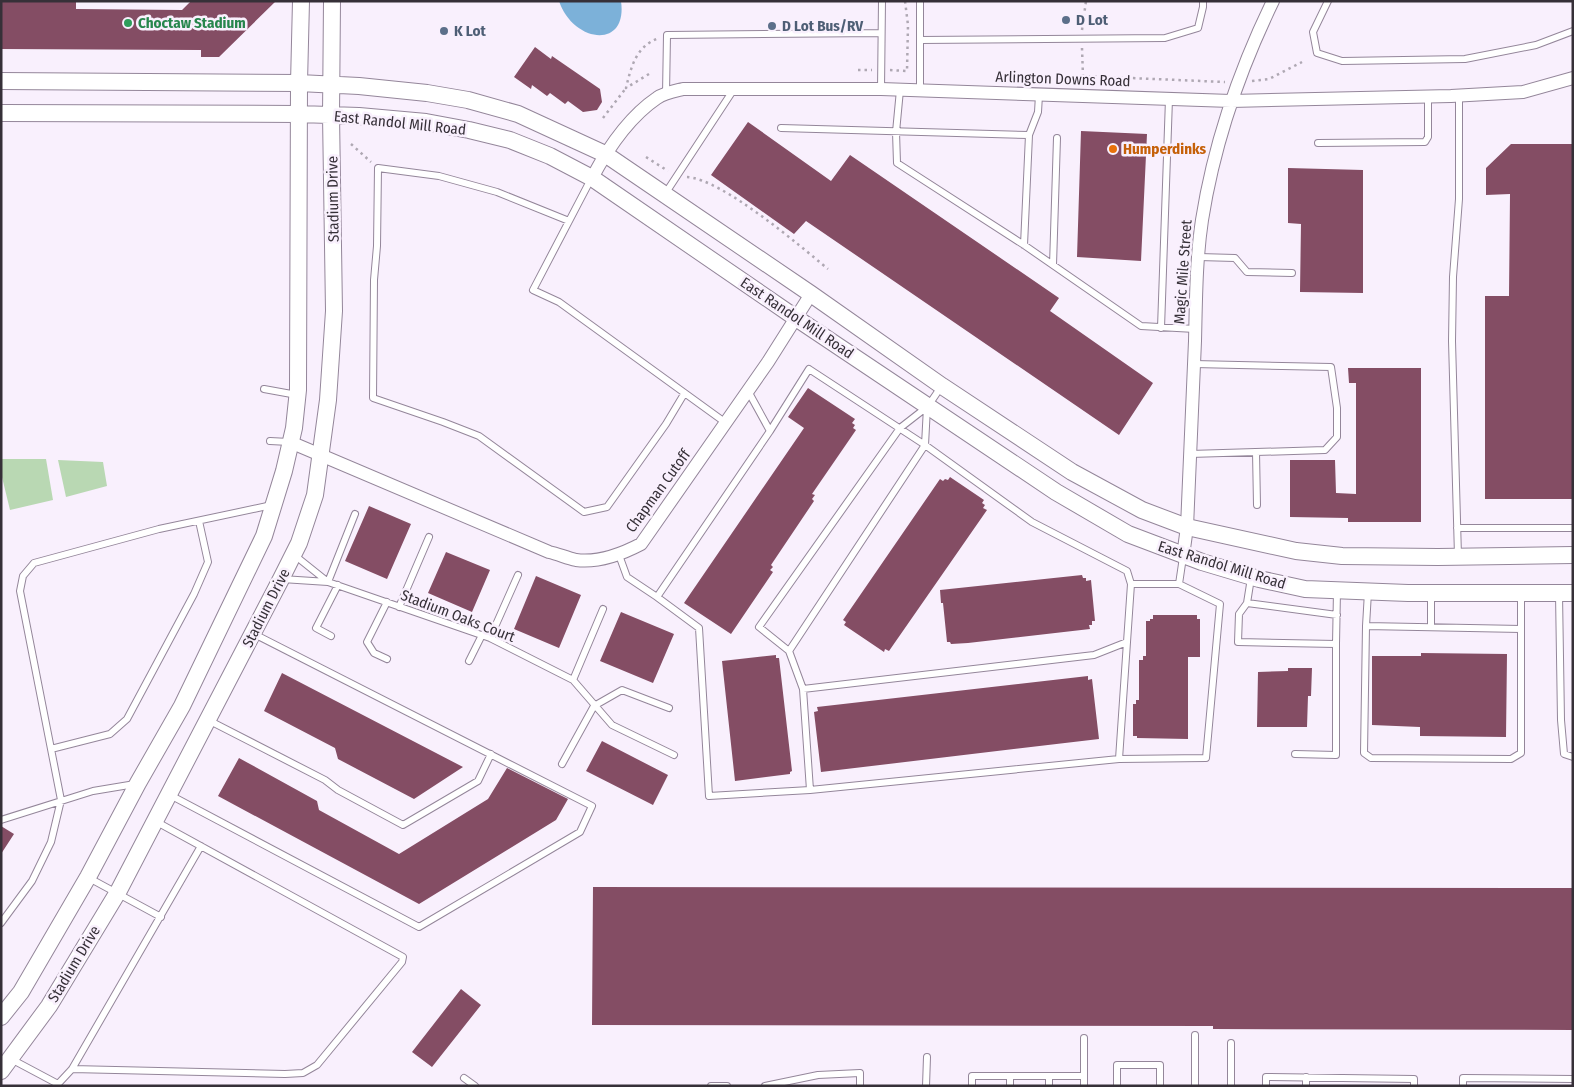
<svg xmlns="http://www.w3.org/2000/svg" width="1574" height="1087" font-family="'Fira Sans Condensed',sans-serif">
  <rect width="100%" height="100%" fill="#f9f0fd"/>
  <path fill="#b9d8b3" d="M1 459H46L53 500 10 510 1 473Z
    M58 460 103 462 107 486 66 497Z"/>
  <path fill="#7cb1d9" d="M559 1H621C628 50 573 43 559 1Z"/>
  <path fill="#844d64" d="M1 1H76V9L182 10 191 1H276L219 57H201V50L1 49Z
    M535 47 551 59 552 56 600 89 602 102 597 110 583 112 568 101 565 104 550 93 547 96 532 85 531 89 514 77Z
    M748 122 831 181 850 155 1059 298 1050 311 1153 383 1119 435 806 221 794 234 711 175Z
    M1081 131 1147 134 1141 261 1077 257Z
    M1511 144H1573V499H1485V296H1509L1510 194 1486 195V168Z
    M1288 168 1363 170V293L1300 292 1301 224 1288 223Z
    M1348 368H1421V522H1348V518L1290 517V460H1335L1336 493 1356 494V383H1349Z
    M808 388 855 419 852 423 855 425 853 428 856 430 812 494 815 495 812 499 814 501 771 565 773 567 770 570 773 572 731 634 684 603 804 428 788 417Z
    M950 477 984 500 982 503 985 505 983 508 987 510 889 651 885 649 884 652 844 625 846 622 843 620 940 479 943 481 945 479 948 480Z
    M369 506 411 524 387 579 345 561Z
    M446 552 490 570 472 612 428 593Z
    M1082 575 1083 578H1086V581L1091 580 1095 621H1092V625H1089L1090 629 968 643 951 644 950 642H947L943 603H941L940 590Z
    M536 576 581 595 559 648 514 629Z
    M621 612 674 634 653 683 600 661Z
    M1153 615H1197V619H1200V657H1188V739L1137 738V736H1133V704H1136V700H1139V660H1143V656H1146V621H1150V619H1153Z
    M1421 653 1507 654 1506 737 1420 736V727L1372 725V656H1421Z
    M776 655V658H779L792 771 790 772V774L735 781 722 661Z
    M1288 668H1312L1311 696H1308L1307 727H1257L1258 672 1288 671Z
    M282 673 463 767 414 799 338 759 335 748 264 711Z
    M1088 676V680L1092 679 1099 739 821 772 814 712 818 711 817 707Z
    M602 741 668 775 653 805 586 771Z
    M239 758 317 801 319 810 399 854 488 799 507 768 568 799 556 820 419 904 218 796Z
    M1 826 14 834 1 854Z
    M593 887 1573 888V1030L1213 1029V1026L592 1025Z
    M461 989 481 1005 432 1067 412 1052Z"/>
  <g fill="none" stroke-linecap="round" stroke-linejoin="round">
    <g stroke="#94869a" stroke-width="8">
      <path id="service" d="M920 1V40
        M1328 1 1313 32 1317 53 1342 61 1465 59 1536 45 1573 31
        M881 89 882 1
        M900 90 896 132 897 163 1024 245 1141 326 1195 329
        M920 90V40L1165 38 1198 28 1203 7V1
        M666 94 667 35 881 33
        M781 128 1029 135
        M1318 143 1425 142 1428 137V97
        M591 179 533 290 559 302 726 423
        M665 194 734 89
        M569 221 497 192 439 176 378 168 377 246 374 280 373 398 443 422 479 436 584 512 607 507 666 424 684 394
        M1024 245 1029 135 1038 112 1039 95
        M1199 257 1235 258 1247 272 1292 273
        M1053 265 1057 138
        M1161 328 1169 99
        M264 389 297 395
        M748 391 770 431 657 597 699 628 709 796 810 790 803 689
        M928 406 941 387
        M927 407 925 445 789 651 759 627 900 428Z
        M770 431 809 369 925 445 1032 522 1127 571 1131 584
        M270 441 289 442
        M1256 452 1257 505
        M1190 454 1325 450 1337 437V408L1331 367 1194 364
        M355 514 328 582 490 638 573 680 612 725 674 755
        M1457 528H1573
        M619 555 627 577 657 597
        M1458 556 1452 341 1453 277 1459 199V96
        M1251 578 1247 603 1239 614 1238 642 1336 644 1337 591
        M282 579 328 582 293 554
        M1368 592 1366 626 1364 753 1371 758 1511 759 1521 753V595
        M1559 594 1561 720 1564 754 1573 757
        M387 602 367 642 374 653 387 659
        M1247 603 1337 615
        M399 607 429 537
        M1366 626 1521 629
        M1431 627V594
        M331 636 316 628 338 585
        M490 638 518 575
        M789 651 803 689 1094 655 1127 642 1131 584H1179L1183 557
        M469 661 482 635
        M573 680 603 609
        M208 720 325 780 338 790 403 825 478 781 491 754
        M51 749 110 734 127 719 194 594 208 562 199 521
        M1295 754 1336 755V644
        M1119 759 1127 642
        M562 764 594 706 622 690 669 708
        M810 790 1119 759 1206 758 1220 604 1179 584
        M170 795 419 927 580 832 592 806 254 634
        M1 820 93 791 135 784
        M89 878 161 917
        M1 923 32 881 51 842 61 800 20 591 23 576 34 563 159 529 272 505
        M11 1059 58 1084 72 1069 201 846
        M72 1069 285 1074 303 1073 317 1065 402 962 403 957 155 821
        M1010 1076V1086
        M1306 1077V1086
        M464 1078 475 1086
        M711 1086H727
        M765 1086 818 1075 860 1073V1086
        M926 1086 927 1057
        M972 1086V1076H1084
        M1049 1086V1076
        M1084 1086V1038
        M1117 1086V1065H1160V1086
        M1195 1086V1035
        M1231 1086V1043
        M1266 1086V1077L1414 1079V1086
        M1463 1086V1078L1573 1079"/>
    </g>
    <g stroke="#94869a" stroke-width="14">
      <path id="minor" d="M592 178C608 148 629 117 657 98 664 93 675 91 683 89H881L1231 101 1451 96 1523 92 1573 78
        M290 442 549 552C558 554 567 558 576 560 599 563 622 554 641 544L768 362 811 294
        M1183 556 1187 527C1190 465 1192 403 1195 341 1196 301 1196 260 1202 220 1214 144 1239 71 1273 1"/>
    </g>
    <g stroke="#94869a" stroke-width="18">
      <path id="secondary" d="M1 81 299 83 359 86 427 93 468 100 518 114 605 154 811 294 942 386 1072 472 1142 510 1187 527 1296 551 1342 556 1438 557 1573 555
        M1 113 299 114 359 116 426 122 469 130 510 140 550 156 592 178 796 318 1056 492 1128 534 1202 562 1259 579 1305 589 1408 593H1573
        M1 1017 21 992 88 877 138 783 182 706 264 536 284 471 294 428 298 390 299 83 301 1
        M1 1071 49 1006 118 892 281 579 299 543 315 495 328 400 334 311 331 115 332 1"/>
    </g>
    <path stroke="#afa8b3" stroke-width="2.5" stroke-dasharray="2.5 4" stroke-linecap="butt" d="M1082 30 1086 1
      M1082 48 1083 76 1225 82
      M858 70H872
      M890 70 907 71 908 25 905 1
      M649 74 626 88C631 67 636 46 659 38
      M1252 81 1269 79 1302 62
      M603 118 626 88
      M351 144 371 162
      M646 157 668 171
      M687 177C722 179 799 245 828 269"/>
    <use href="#service" stroke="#fff" stroke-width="6"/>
    <use href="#minor" stroke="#fff" stroke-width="12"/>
    <use href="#secondary" stroke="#fff" stroke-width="16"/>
  </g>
  <g fill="#5c6f8a" stroke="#f9f0fd" stroke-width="2">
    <circle cx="1066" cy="20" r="5"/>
    <circle cx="772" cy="26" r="5"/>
    <circle cx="444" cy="31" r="5"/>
  </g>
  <circle fill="#2e9e5b" stroke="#f9f0fd" stroke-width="2" cx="128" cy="23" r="5"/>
  <circle fill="#e8710a" stroke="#f9f0fd" stroke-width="2" cx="1113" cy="149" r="5"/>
  <g text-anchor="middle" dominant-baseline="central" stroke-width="5" stroke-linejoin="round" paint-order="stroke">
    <g font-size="15" font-weight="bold" fill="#4e5e75" stroke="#f9f0fd" text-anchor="start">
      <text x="1076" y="20">D Lot</text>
      <text x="782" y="26">D Lot Bus/RV</text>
      <text x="454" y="31">K Lot</text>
    </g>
    <g font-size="15" font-weight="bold" fill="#27864d" stroke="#f9f0fd" text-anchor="start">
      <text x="138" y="23">Choctaw Stadium</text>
    </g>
    <g font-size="15" fill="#363038" stroke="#f9f0fd">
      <text transform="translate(1063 79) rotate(2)">Arlington Downs Road</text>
      <text transform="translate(400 123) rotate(6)">East Randol Mill Road</text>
      <text transform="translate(333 199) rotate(-91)">Stadium Drive</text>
      <text transform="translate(1183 272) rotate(-86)">Magic Mile Street</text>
      <text transform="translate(797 318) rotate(34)">East Randol Mill Road</text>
      <text transform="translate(658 491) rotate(-54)">Chapman Cutoff</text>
      <text transform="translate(1222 565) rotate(17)">East Randol Mill Road</text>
      <text transform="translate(266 608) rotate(-63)">Stadium Drive</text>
      <text transform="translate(458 616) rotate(21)">Stadium Oaks Court</text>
      <text transform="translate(74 964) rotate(-59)">Stadium Drive</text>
    </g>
    <g font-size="15" font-weight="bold" fill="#c56008" stroke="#f9f0fd" text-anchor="start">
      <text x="1123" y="149">Humperdinks</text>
    </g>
  </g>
  <rect width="1574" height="1087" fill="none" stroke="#363038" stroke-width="5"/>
</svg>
